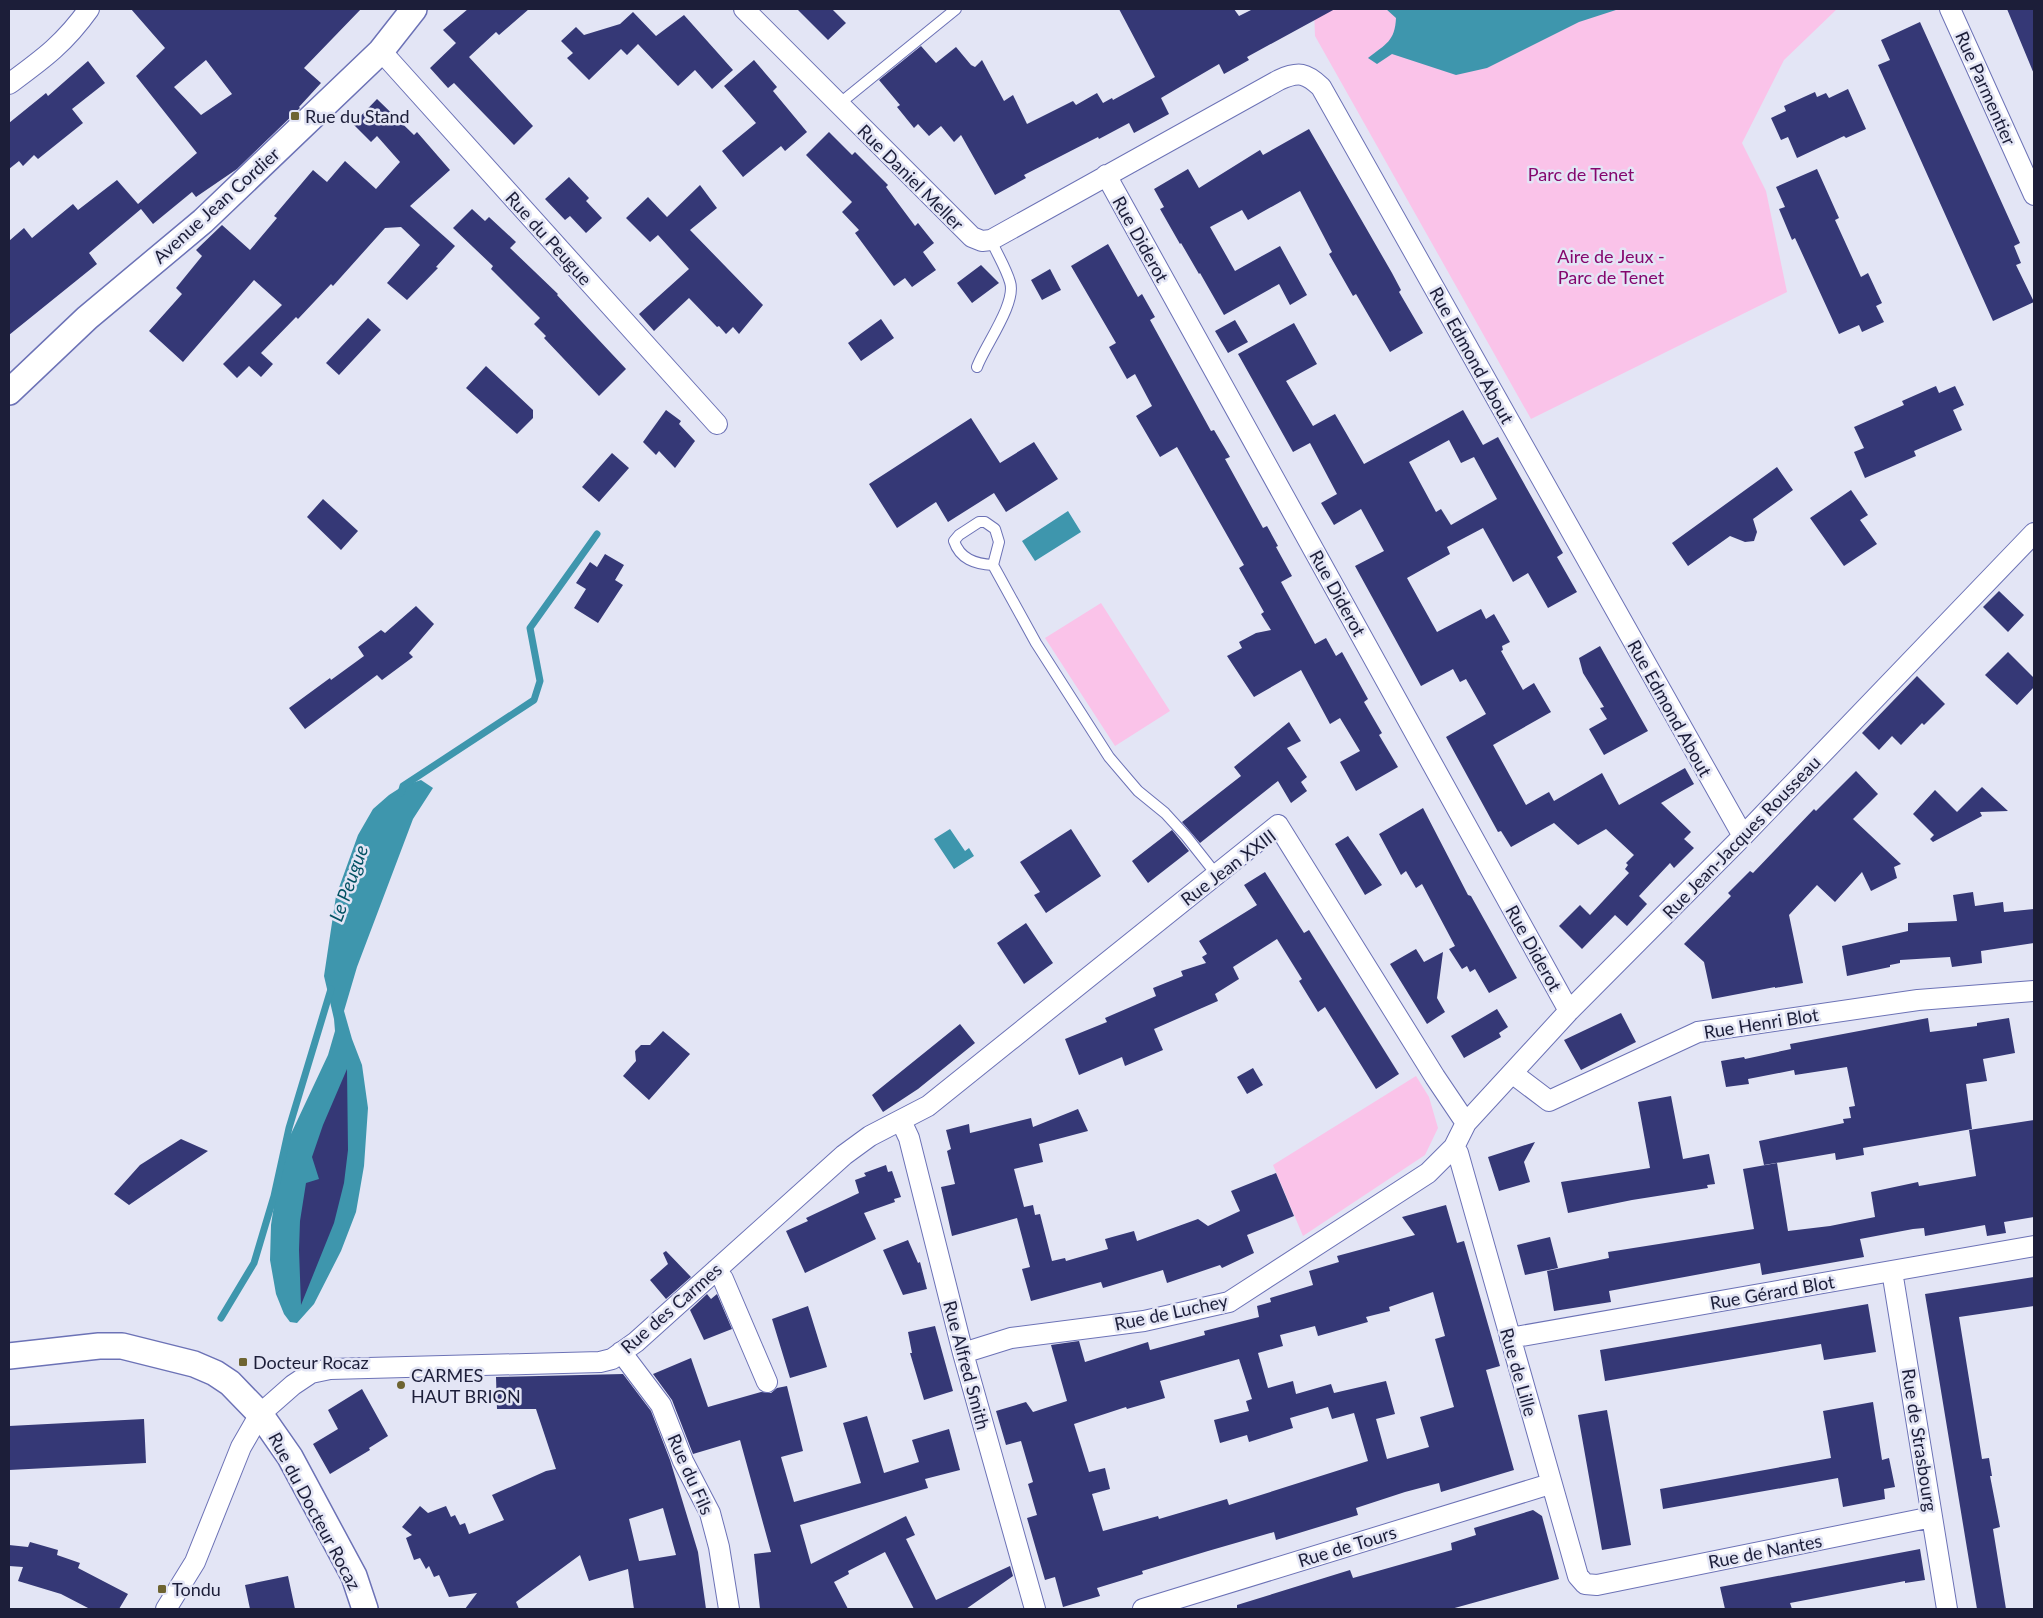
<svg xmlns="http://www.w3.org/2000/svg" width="2043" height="1618" font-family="Lato,sans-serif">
  <rect width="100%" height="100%" fill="#e3e5f5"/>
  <path fill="#fac3e9" d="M1314 9H1837L1784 60 1742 143 1766 191 1787 292 1531 419 1315 36Z
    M1101 603 1170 711 1115 746 1045 638Z
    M1416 1076 1429 1097 1438 1128 1425 1155 1303 1236 1273 1165Z"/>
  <path fill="#3e96ad" d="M1386 9H1619L1579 22 1487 68 1456 75 1392 54 1377 64 1368 58C1386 44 1395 41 1396 18Z
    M1068 511 1081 532 1035 561 1022 541Z
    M421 780 433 788 413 819 357 967 344 1011 352 1039 362 1065 368 1108 364 1166 356 1212 341 1251 314 1304 297 1323 290 1322 284 1314 276 1294 270 1260 271 1225 282 1153 328 1055 335 1031 334 1019 324 976 336 896 358 835 373 809 389 795 403 786Z
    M950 829 965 851 969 848 974 856 954 869 934 839Z"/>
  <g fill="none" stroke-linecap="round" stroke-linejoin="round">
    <path stroke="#3e96ad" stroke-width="7" d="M401 793 403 786 534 700 540 681 530 628 597 534
      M221 1318 254 1263 274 1196 289 1128 331 989"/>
  </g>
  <path fill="#353876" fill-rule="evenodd" d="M131 9H361L304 68 321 83 299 107 300 108 237 169 196 197 192 192 153 224 141 209 89 253 97 264 9 335V241L24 228 32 238 73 204 78 210 117 180 138 204 197 153 136 76 165 48ZM206 60 232 94 201 115 174 87Z
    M468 9H529L499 35 496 32 469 57 533 126 514 145 454 83 448 88 430 68 456 43 443 30Z
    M797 9H832L846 23 828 40Z
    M1119 9H1234L1239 16 1253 9H1335L1247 57 1249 60 1224 74 1219 64 1161 98 1169 114 1134 133 1129 123 1099 139 1098 137 1024 175 1026 178 995 195 961 135 954 142 941 126 929 136 918 124 914 128 897 107 900 105 879 80 921 46 936 63 956 47 971 65 975 67 982 60 1004 101 1013 95 1027 124 1073 101 1076 105 1097 93 1103 103 1112 98 1113 100 1155 77Z
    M2007 9H2034V74Z
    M633 12 656 36 684 15 733 70 712 89 695 70 678 86 638 44 627 55 621 49 589 80 567 58 573 53 561 41 576 27 584 35 620 24Z
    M1920 22 2020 243 2014 246 2021 263 2016 265 2034 302 1993 321 1878 65 1890 60 1881 40Z
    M754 60 777 87 773 91 807 132 785 151 781 146 743 177 722 151 756 123 724 86Z
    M88 61 105 83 72 109 83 123 38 159 34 155 23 166 19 161 9 169V123L46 93 48 96Z
    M1848 89 1866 129 1846 138 1844 136 1797 158 1788 137 1781 140 1771 118 1786 111 1784 106 1815 92 1817 97 1826 93 1829 98Z
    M377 99 414 135 417 132 450 170 410 206 455 246 436 267 438 268 407 300 387 283 420 245 401 227 385 228 333 286 331 284 298 319 296 317 261 353 273 364 261 377 249 366 237 378 223 364 282 305 254 280 183 362 149 331 182 294 176 288 202 256 196 250 222 225 250 250 277 218 274 216 313 170 327 182 345 161 376 189 400 162 377 136 371 142 353 124Z
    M1309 129 1392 273 1401 290 1399 292 1423 333 1390 352 1356 294 1353 296 1329 254 1332 252 1300 191 1248 220 1242 210 1210 227 1235 271 1280 246 1307 295 1290 305 1279 284 1224 315 1200 273 1199 274 1181 243 1180 244 1160 209 1164 207 1154 189 1188 169 1199 188 1260 150 1263 155Z
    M829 132 852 155 855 152 888 185 886 187 915 226 918 223 934 243 923 252 936 270 912 287 905 278 894 286 855 233 859 230 842 212 852 202 806 155Z
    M1817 169 1839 218 1835 220 1861 277 1868 273 1882 303 1876 306 1884 322 1862 332 1859 325 1839 334 1795 238 1792 240 1779 209 1785 207 1776 187Z
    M569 177 589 198 586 201 602 218 586 233 570 216 565 220 545 199Z
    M700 185 717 208 690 230 763 305 739 334 733 327 726 334 719 326 717 327 689 298 654 331 639 314 689 269 658 235 650 242 626 218 648 197 667 217Z
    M472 209 485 221 489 217 516 242 510 248 558 294 557 295 582 322 626 369 599 396 544 338 546 336 534 324 540 318 491 269 493 266 453 228Z
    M1108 244 1138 297 1142 294 1155 317 1150 320 1211 431 1214 430 1230 457 1225 459 1263 528 1267 526 1278 546 1276 547 1292 576 1281 582 1315 644 1326 638 1336 656 1342 652 1368 699 1364 702 1382 733 1379 735 1398 767 1356 791 1340 762 1360 751 1340 718 1330 724 1301 670 1254 697 1227 656 1242 648 1239 642 1256 633 1271 630 1261 614 1264 612 1239 568 1244 565 1177 447 1160 457 1136 416 1152 406 1135 374 1127 379 1109 347 1116 343 1071 266Z
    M981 265 999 283 972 303 957 283Z
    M1050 269 1061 290 1042 300 1031 280Z
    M368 318 381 330 339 375 326 363Z
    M881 319 894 338 861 361 848 343Z
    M1235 320 1248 342 1228 353 1215 331Z
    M1294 323 1317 364 1286 381 1313 426 1335 414 1364 464 1463 410 1483 445 1498 437 1563 553 1557 557 1577 592 1548 608 1528 573 1513 582 1483 528 1447 547 1450 554 1407 578 1437 632 1481 609 1486 619 1494 614 1510 642 1502 646 1503 650 1501 651 1523 690 1534 683 1551 712 1493 745 1526 805 1549 792 1554 801 1602 773 1619 805 1685 768 1694 784 1661 803 1691 832 1684 839 1694 848 1674 868 1670 863 1639 896 1647 904 1627 926 1615 915 1582 949 1559 926 1580 905 1590 915 1629 873 1625 869 1628 865 1626 863 1634 855 1606 829 1578 845 1554 823 1511 847 1501 831 1498 832 1446 737 1486 714 1466 679 1460 682 1453 669 1421 686 1355 566 1384 551 1361 509 1334 525 1321 503 1337 494 1310 443 1293 452 1238 354ZM1449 440 1461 463 1474 457 1497 499 1451 525 1441 509 1436 512 1409 462Z
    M486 366 533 410V418L517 434 466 388Z
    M1936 386 1939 393 1955 386 1964 405 1953 410 1962 430 1914 451 1916 456 1865 478 1854 452 1864 448 1854 427 1904 405 1902 401Z
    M666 410 681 421 679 424 695 441 675 468 659 451 656 455 643 442Z
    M971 418 1000 463 1034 442 1058 479 1006 512 994 493 948 522 936 502 897 528 869 484Z
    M612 453 629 468 599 502 582 487Z
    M1777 467 1793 490 1753 519 1757 532 1754 541 1745 542 1730 536 1688 566 1672 543Z
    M1851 490 1868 515 1860 520 1877 544 1844 566 1810 518Z
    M323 499 358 531 341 550 307 517Z
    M605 554 624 565 615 580 623 585 598 623 574 608 586 589 576 583 590 562 597 567Z
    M1999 591 2024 615 2008 632 1983 607Z
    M416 606 434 624 409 653 413 657 382 680 377 675 305 729 289 708 330 678 331 680 364 656 358 647 381 630 385 633Z
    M1600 646 1648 731 1604 755 1589 729 1607 719 1600 708 1604 707 1583 673 1579 658Z
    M2008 652 2034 678V687L2017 705 1985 675Z
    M1917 676 1945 704 1924 725 1922 723 1901 745 1892 736 1879 750 1862 733Z
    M1289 722 1301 741 1287 748 1307 777 1301 782 1307 791 1291 803 1278 781 1200 843 1182 822 1241 776 1234 767Z
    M1856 771 1878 794 1853 819 1901 864 1894 867 1897 878 1871 891 1862 872 1835 902 1817 885 1789 915 1803 983 1775 988V987L1712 999 1704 962 1684 944 1731 896 1728 893 1750 871 1753 873 1814 809 1816 811Z
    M1982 787 2008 811 1980 812 1982 816 1933 842 1930 839 1934 835 1913 814 1935 790 1957 812Z
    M1423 808 1468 895 1471 896 1517 978 1489 993 1475 969 1470 972 1467 966 1462 969 1449 949 1455 946 1422 884 1416 888 1406 871 1401 875 1379 834Z
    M1071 829 1101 876 1046 913 1034 895 1040 892 1020 862Z
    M1172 830 1189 851 1148 883 1132 861Z
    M1348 836 1382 885 1365 895 1335 844Z
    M1265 872 1304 933 1309 930 1399 1074 1376 1089 1325 1007 1318 1012 1299 981 1302 979 1277 939 1233 967 1239 979 1215 994 1218 1001 1154 1029 1163 1050 1125 1066 1122 1057 1079 1075 1065 1039 1107 1022 1105 1018 1156 996 1153 988 1183 976 1181 971 1206 963 1202 957 1207 954 1199 941 1257 905 1244 885Z
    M1973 892 1975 906 2003 902 2004 912 2034 909V943L1981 951 1982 963 1952 967 1950 957 1900 960V963L1890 965V967L1847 976 1842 946 1908 931V923L1957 921 1953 895Z
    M1026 923 1053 963 1024 984 997 943Z
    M1416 949 1424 962 1443 952 1437 998 1445 1012 1427 1024 1390 964Z
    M1497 1009 1508 1027 1499 1033 1501 1037 1464 1058 1451 1036Z
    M1621 1013 1636 1042 1581 1070 1564 1040Z
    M1928 1018 1930 1032 1977 1026V1023L2009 1018 2015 1053 1983 1059 1987 1081 1966 1084 1972 1129 1863 1148 1864 1155 1836 1160 1835 1153 1764 1165 1759 1141 1844 1123 1843 1119 1851 1118 1849 1107 1855 1106 1847 1067 1795 1075 1794 1070 1748 1079 1749 1084 1726 1087 1721 1061 1744 1057 1745 1059 1791 1049 1790 1044Z
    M960 1024 975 1043 918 1089 883 1112 872 1095Z
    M663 1031 690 1054 649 1100 623 1076 636 1061 635 1051 641 1045H650Z
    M1253 1068 1263 1085 1247 1094 1237 1077Z
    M347 1069 348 1150 344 1183 334 1223 301 1305 299 1250 300 1221 306 1183 319 1179 312 1157 323 1125Z
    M1671 1096 1683 1159 1709 1154 1715 1184 1707 1185 1708 1188 1632 1200 1568 1213 1561 1182 1650 1168 1638 1102Z
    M1078 1109 1088 1131 1039 1144 1043 1162 1014 1169 1024 1207 1033 1205 1035 1215 1040 1214 1052 1261 1065 1258 1066 1261 1108 1249 1105 1239 1134 1231 1137 1241 1198 1219 1208 1226 1240 1211 1231 1191 1276 1173 1294 1216 1247 1235 1254 1253 1222 1268 1220 1265 1167 1283 1163 1270 1103 1288 1101 1282 1031 1301 1022 1269 1030 1267 1017 1218 952 1236 941 1187 955 1184 947 1151 951 1149 946 1130 969 1124 970 1133 1031 1118 1033 1127Z
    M2034 1120V1217L2004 1222 2006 1233 1987 1236 1985 1225 1925 1236 1924 1228 1913 1229 1860 1239 1864 1257 1762 1275 1760 1263 1609 1291 1611 1302 1554 1311 1547 1271 1609 1258 1608 1252 1754 1229 1743 1169 1777 1163 1788 1231 1830 1226 1875 1217 1871 1192 1918 1182 1919 1186 1976 1176 1969 1130Z
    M181 1139 208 1151 129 1205 114 1194 140 1165Z
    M1535 1142 1524 1162 1530 1182 1499 1191 1488 1157Z
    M886 1165 888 1172 892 1171 901 1197 894 1199 895 1202 864 1213 876 1239 805 1273 786 1231 808 1221 806 1218 859 1193 855 1180 866 1176 864 1173Z
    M1446 1205 1457 1243 1464 1241 1500 1366 1486 1370 1514 1470 1441 1492 1439 1483 1405 1492 1356 1508 1358 1515 1276 1540 1274 1532 1208 1551 1142 1571 1143 1574 1097 1588 1100 1596 1063 1607 1055 1577 1045 1580 1027 1518 1037 1515 1028 1484 1033 1482 1021 1441 1006 1445 996 1411 1026 1402 1033 1412 1067 1401 1051 1345 1079 1341 1085 1362 1148 1342 1150 1350 1205 1335 1204 1331 1259 1317 1257 1306 1271 1302 1270 1298 1313 1285 1309 1271 1339 1262 1337 1256 1415 1235 1402 1217ZM1433 1292 1445 1336 1435 1339 1454 1407 1420 1417 1429 1447 1387 1459 1376 1419 1395 1414 1386 1381 1334 1393 1331 1384 1296 1394 1293 1381 1268 1388 1258 1353 1283 1346 1280 1335 1315 1326 1318 1336 1368 1322 1366 1317 1390 1311 1389 1307ZM1239 1359 1252 1399 1246 1401 1249 1411 1214 1420 1220 1443 1247 1435 1249 1442 1293 1428 1290 1418 1328 1407 1332 1419 1354 1413 1368 1461 1229 1505 1227 1499 1159 1519 1158 1516 1103 1531 1092 1494 1110 1489 1105 1468 1089 1472 1074 1424 1126 1407 1127 1409 1165 1398 1160 1381Z
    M1550 1237 1558 1268 1525 1275 1517 1245Z
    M908 1240 918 1263 920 1262 927 1289 903 1295 883 1250Z
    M666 1251 691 1277 666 1299 650 1280 668 1264 663 1253Z
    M2034 1277V1306L1959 1317 1982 1459 1989 1458 1992 1476H1990L2000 1527 1993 1529 2006 1609H1977L1925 1294Z
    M707 1294 711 1299 717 1294 732 1329 704 1340 690 1310Z
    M1868 1304 1876 1352 1824 1360 1821 1344 1605 1381 1600 1350Z
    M808 1306 827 1367 790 1378 772 1319Z
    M935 1326 953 1391 924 1400 910 1353H912L908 1332Z
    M691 1358 708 1407 761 1392 771 1393 777 1388 787 1386 803 1451 781 1457 794 1502 861 1483 843 1423 867 1416 884 1473 919 1462 912 1440 949 1429 960 1470 925 1479 928 1488 800 1525 811 1564 906 1516 915 1535 906 1539 936 1600 1010 1566 1013 1576 966 1609H914L885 1552 848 1571 849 1574 834 1582 848 1609H760L754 1554 771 1552 740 1440 693 1454 672 1400 653 1374Z
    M623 1374 651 1411 670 1460 698 1552 706 1609H634L628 1569 589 1581 580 1555 516 1602 519 1609H465L477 1593 449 1597 439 1575 434 1577 429 1566 426 1569 420 1558 414 1560 406 1538 412 1535 402 1527 420 1506 428 1513 446 1506 451 1517 455 1515 460 1525 465 1523 469 1534 504 1520 492 1495 546 1471 556 1469 536 1409H497L496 1377ZM663 1508 676 1555 639 1561 629 1519Z
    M362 1389 388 1436 369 1448 370 1450 330 1474 313 1444 338 1429 328 1410Z
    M1873 1402 1882 1460 1889 1458 1895 1487 1884 1489 1885 1499 1843 1507 1838 1478 1663 1509 1660 1489 1831 1458 1823 1411Z
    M1607 1410 1631 1545 1602 1550 1578 1415Z
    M144 1419 146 1463 9 1470V1426Z
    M1533 1510 1542 1516 1559 1579 1451 1609H1237V1605L1350 1570 1353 1578 1452 1550 1451 1543 1476 1535 1474 1528Z
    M30 1542 58 1550 57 1555 80 1563 78 1568 128 1594 119 1609H90L61 1594 18 1581 23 1567 9 1566V1545L28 1547Z
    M1920 1549 1925 1580 1905 1583V1581L1790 1603 1792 1609H1725L1720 1587Z
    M288 1576 295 1609H250L245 1585Z"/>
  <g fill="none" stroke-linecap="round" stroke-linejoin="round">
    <g stroke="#6c72b6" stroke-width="12">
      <path id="service" d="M839 104 956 9
        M977 367C984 347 1017 303 1010 282 1006 268 997 254 991 240
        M993 565 999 542 995 529 985 522H979L959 535 954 541C960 559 975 564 993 565L1036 643 1109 757 1138 791 1165 813 1186 836 1216 874"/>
    </g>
    <g stroke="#6c72b6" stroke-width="22">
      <path id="minor" d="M744 9 972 237 982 241 991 240 1279 80C1299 71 1306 73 1321 87L1743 836
        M1950 9 2034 195
        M381 51 717 424
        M9 84C43 59 64 44 89 9
        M1106 175 1569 1011
        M1512 1073 1549 1101 1698 1032 1918 1000 2034 991
        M901 1121 909 1138 963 1353 1035 1609
        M1454 1147 1458 1153 1578 1576 1585 1584 1597 1585 1932 1517
        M716 1270 723 1279 767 1382
        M1892 1271 1947 1609
        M1510 1338 2034 1246
        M621 1352 661 1405 683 1461 710 1513 719 1547 729 1609
        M963 1353 1011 1338 1144 1321 1229 1302 1428 1173 1454 1147 1466 1123 1569 1011 1743 836 2034 533
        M166 1609 195 1562 241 1447 260 1414 293 1385 311 1373 330 1369 600 1362 612 1359 636 1342 844 1155 870 1136 928 1106 1278 825 1435 1077 1466 1123
        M1143 1609 1550 1484"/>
    </g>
    <g stroke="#6c72b6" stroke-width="28">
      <path id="tertiary" d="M9 392 87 318 203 221 381 51 414 9
        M9 1356 99 1346H122L194 1364 215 1373 230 1383 260 1414 290 1457 354 1576 365 1609"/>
    </g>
    <use href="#service" stroke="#fff" stroke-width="10"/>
    <use href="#minor" stroke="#fff" stroke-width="20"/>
    <use href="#tertiary" stroke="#fff" stroke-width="25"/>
  </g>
  <g fill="#6e6431" stroke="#e3e5f5" stroke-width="2">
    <rect x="290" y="111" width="10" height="10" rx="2.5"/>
    <rect x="238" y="1357" width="10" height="10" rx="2.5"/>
    <circle cx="401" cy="1385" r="5"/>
    <rect x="157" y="1584" width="10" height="10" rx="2.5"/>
  </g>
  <g text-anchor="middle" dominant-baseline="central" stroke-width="5" stroke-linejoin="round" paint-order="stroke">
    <g font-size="18" fill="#1c1e39" stroke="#e3e5f5">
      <text transform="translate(1986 88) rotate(66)">Rue Parmentier</text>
      <text transform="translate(911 177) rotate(45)">Rue Daniel Meller</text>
      <text transform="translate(216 205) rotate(-42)">Avenue Jean Cordier</text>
      <text transform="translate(549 238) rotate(48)">Rue du Peugue</text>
      <text transform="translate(1141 239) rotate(61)">Rue Diderot</text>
      <text transform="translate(1472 355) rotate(61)">Rue Edmond About</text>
      <text transform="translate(1338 593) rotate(61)">Rue Diderot</text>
      <text transform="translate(1670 708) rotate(61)">Rue Edmond About</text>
      <text transform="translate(1741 837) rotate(-46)">Rue Jean-Jacques Rousseau</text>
      <text transform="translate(1228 867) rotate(-37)">Rue Jean XXIII</text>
      <text transform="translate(1534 948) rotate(61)">Rue Diderot</text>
      <text transform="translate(1761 1023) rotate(-9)">Rue Henri Blot</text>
      <text transform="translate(1772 1292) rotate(-10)">Rue Gérard Blot</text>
      <text transform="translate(671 1308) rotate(-41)">Rue des Carmes</text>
      <text transform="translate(1171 1312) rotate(-12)">Rue de Luchey</text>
      <text transform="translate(967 1365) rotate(75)">Rue Alfred Smith</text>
      <text transform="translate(1519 1372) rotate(74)">Rue de Lille</text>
      <text transform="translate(1920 1440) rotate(81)">Rue de Strasbourg</text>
      <text transform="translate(691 1474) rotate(66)">Rue du Fils</text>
      <text transform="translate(315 1511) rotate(62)">Rue du Docteur Rocaz</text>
      <text transform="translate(1347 1546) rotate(-17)">Rue de Tours</text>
      <text transform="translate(1765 1551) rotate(-11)">Rue de Nantes</text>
    </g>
    <g font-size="18" fill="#1c1e39" stroke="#e3e5f5" text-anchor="start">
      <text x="305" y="116">Rue du Stand</text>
      <text x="253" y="1362">Docteur Rocaz</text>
      <text x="411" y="1375">CARMES<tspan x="411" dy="21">HAUT BRION</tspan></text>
      <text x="172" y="1589">Tondu</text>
    </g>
    <g font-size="18" fill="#85076e" stroke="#e3e5f5">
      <text x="1581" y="174">Parc de Tenet</text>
      <text x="1611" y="256">Aire de Jeux -<tspan x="1611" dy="21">Parc de Tenet</tspan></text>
    </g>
    <g font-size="19" font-style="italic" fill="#035263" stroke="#e3e5f5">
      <text transform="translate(348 883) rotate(-70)">Le Peugue</text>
    </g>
  </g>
  <rect width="2043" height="1618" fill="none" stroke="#1c1e39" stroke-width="20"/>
</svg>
